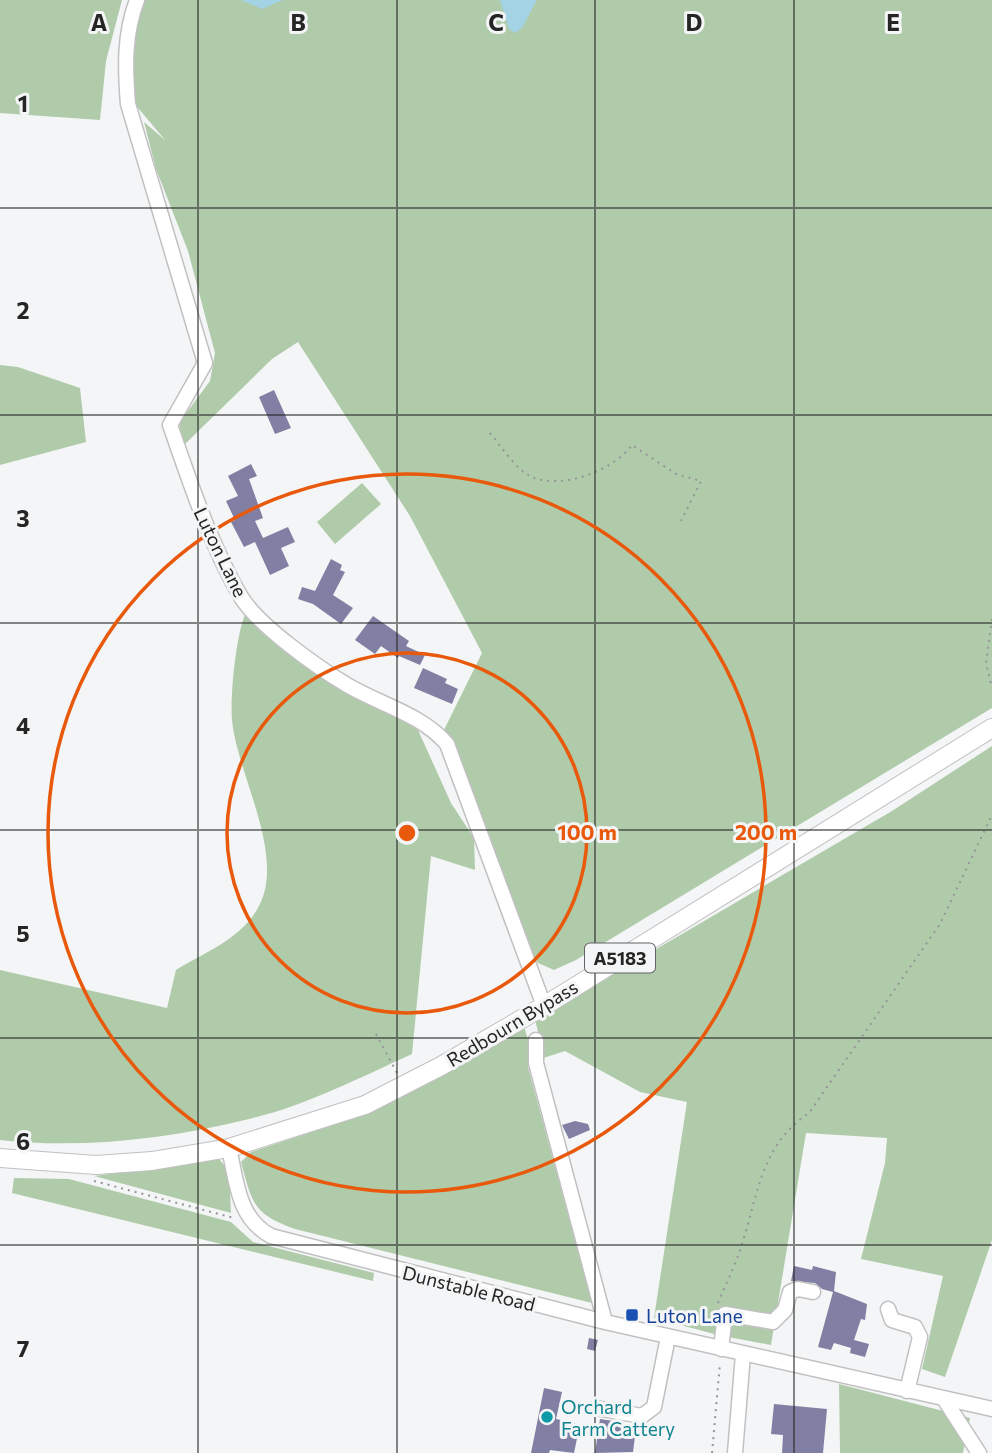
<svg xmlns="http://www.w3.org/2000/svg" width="992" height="1453" font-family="Commissioner,sans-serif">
  <rect width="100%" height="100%" fill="#f4f5f6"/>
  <path fill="#b0cbaa" d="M0 0H122L106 61 100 120 0 113Z
    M143 0H992V708L576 960 554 970 538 963 530 950 511 894 441 736 482 653 410 516 298 342 272 359 183 446 179 423 210 381 215 353 188 251 156 169 144 122 165 140 133 102V39Z
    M0 365 18 367 80 388 86 442 0 465Z
    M362 483 381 504 335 544 317 522Z
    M245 615 319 672 418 730 451 803 474 838 475 870 431 856 412 1054C359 1078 305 1106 249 1119 170 1139 81 1149 0 1140V970L167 1008 176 970C205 952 242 939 259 906 286 855 237 774 232 720 230 697 236 635 245 615Z
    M992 746V1240L945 1377 922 1369 943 1276 861 1259 885 1163 887 1138 806 1133 771 1345 718 1335 654 1318 687 1102 640 1092 565 1051 540 1059V1039L535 1020 892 811Z
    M524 1027 529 1042 528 1067 592 1303 295 1229C253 1214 252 1203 241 1162L251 1152 360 1116 409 1093Z
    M219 1159 229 1171 231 1213 94 1176Z
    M14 1178 69 1179 231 1222 253 1242 374 1273 373 1281 12 1193Z
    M839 1384 970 1418 963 1453H840Z"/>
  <path fill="#a3d3e4" d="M241 0H283L262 9Z
    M500 0H537L522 28 515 33 509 29Z"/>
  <path fill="#8180a4" d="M274 390 291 428 275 434 259 397Z
    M251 464 257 476 249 479 263 518 255 521 263 538 288 527 295 542 281 548 289 566 270 575 255 542 244 547 231 522 235 520 226 501 238 496 228 476Z
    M331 559 342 565 340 570 345 572 333 595 353 608 341 624 313 604 298 599 302 587 315 591Z
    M373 616 409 641 406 646 425 655 420 665 399 656 398 658 381 646 375 654 355 640Z
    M423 668 447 679 445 683 458 689 452 704 414 688Z
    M575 1121 588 1124 590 1130 569 1139 562 1125Z
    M794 1266 812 1270 813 1266 836 1272 834 1291 867 1304 865 1320 861 1319 854 1340 869 1344 865 1357 850 1353 851 1348 834 1343 831 1350 818 1347 833 1292 822 1289 815 1283 791 1281Z
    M589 1338 598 1340 595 1351 587 1349Z
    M544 1388 562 1392 556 1419 580 1424 574 1453 550 1450 549 1453H531Z
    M774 1404 827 1409 823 1453H782L783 1435 771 1434Z
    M600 1419 620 1422 619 1427 636 1429 633 1452 595 1453Z"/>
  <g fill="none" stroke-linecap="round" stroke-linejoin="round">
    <g stroke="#c1c1c2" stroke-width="17">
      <path id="minor" d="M137 0C124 34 125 68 128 104L205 363 170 425C190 482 210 544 241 597 259 626 317 667 347 685 381 705 421 714 447 744L544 1006
        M536 1040V1063L605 1322
        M229 1148C237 1184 238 1218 271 1236L605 1322 992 1409
        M888 1309 892 1320 915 1327 920 1337 907 1391
        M721 1349 725 1314 773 1322 785 1310 790 1292 798 1289 813 1292
        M944 1399 979 1453
        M596 1408 642 1416 654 1407 668 1337
        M735 1453 743 1354"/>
    </g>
    <g stroke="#c1c1c2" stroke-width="20">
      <path id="major" d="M0 1158 96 1165 152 1161 229 1148 365 1105 441 1066 544 1006 992 728"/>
    </g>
    <path stroke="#959696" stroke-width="2" stroke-dasharray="2 5" stroke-linecap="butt" d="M490 433C501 446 516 470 532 477 563 490 614 470 632 445L676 474 701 481 681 521
      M992 619 986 663 992 688
      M376 1034 397 1073
      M94 1181 234 1218
      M718 1303C725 1286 733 1270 739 1253 758 1200 758 1147 809 1113L940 924 992 815
      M712 1453 720 1363"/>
    <use href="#minor" stroke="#fff" stroke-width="14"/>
    <use href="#major" stroke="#fff" stroke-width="18"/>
  </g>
  <path fill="none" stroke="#252525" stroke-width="2" stroke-opacity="0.55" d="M198 0V1453M397 0V1453M595 0V1453M794 0V1453M0 208H992M0 415H992M0 623H992M0 830H992M0 1038H992M0 1245H992"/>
  <g fill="none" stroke="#e8590c" stroke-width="3.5">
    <circle cx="407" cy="833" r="180"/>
    <circle cx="407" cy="833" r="359"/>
  </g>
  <rect fill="#1a4fb4" stroke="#f4f5f6" stroke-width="2.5" x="625" y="1308" width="14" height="14" rx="3.5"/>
  <circle fill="#0f9aa8" stroke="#f4f5f6" stroke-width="2.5" cx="547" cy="1417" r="7"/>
  <g text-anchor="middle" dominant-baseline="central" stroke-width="6" stroke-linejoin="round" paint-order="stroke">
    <rect fill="#f4f5f6" stroke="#636364" stroke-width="2" x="585" y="943.5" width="70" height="29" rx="5"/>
    <g font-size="18" font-weight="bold" fill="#252525">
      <text x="620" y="958">A5183</text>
    </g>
    <g font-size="19" fill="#252525" stroke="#f4f5f6">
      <text transform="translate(221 552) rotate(64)">Luton Lane</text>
      <text transform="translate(512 1023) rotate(-31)">Redbourn Bypass</text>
      <text transform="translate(469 1288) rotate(14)">Dunstable Road</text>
    </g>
    <g font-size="19" fill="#164399" stroke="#f4f5f6" text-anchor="start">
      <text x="646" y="1315">Luton Lane</text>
    </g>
    <g font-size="19" fill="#0d838f" stroke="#f4f5f6" text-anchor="start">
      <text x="561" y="1406">Orchard<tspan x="561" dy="22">Farm Cattery</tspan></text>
    </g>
  </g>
  <g font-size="23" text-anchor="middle" font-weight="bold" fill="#252525" stroke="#f4f5f6" stroke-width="6" stroke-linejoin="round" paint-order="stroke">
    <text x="99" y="31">A</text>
    <text x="298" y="31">B</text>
    <text x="496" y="31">C</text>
    <text x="694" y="31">D</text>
    <text x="893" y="31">E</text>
    <text x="23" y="112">1</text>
    <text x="23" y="319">2</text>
    <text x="23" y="527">3</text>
    <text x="23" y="734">4</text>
    <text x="23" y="942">5</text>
    <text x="23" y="1150">6</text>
    <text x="23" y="1357">7</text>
  </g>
  <circle cx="407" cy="833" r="10" fill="#e8590c" stroke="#f4f5f6" stroke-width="3.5"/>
  <g font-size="21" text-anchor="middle" font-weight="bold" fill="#e8590c" stroke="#f4f5f6" stroke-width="6" stroke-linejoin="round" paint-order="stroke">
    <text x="587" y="840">100 m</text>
    <text x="766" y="840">200 m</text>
  </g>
</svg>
